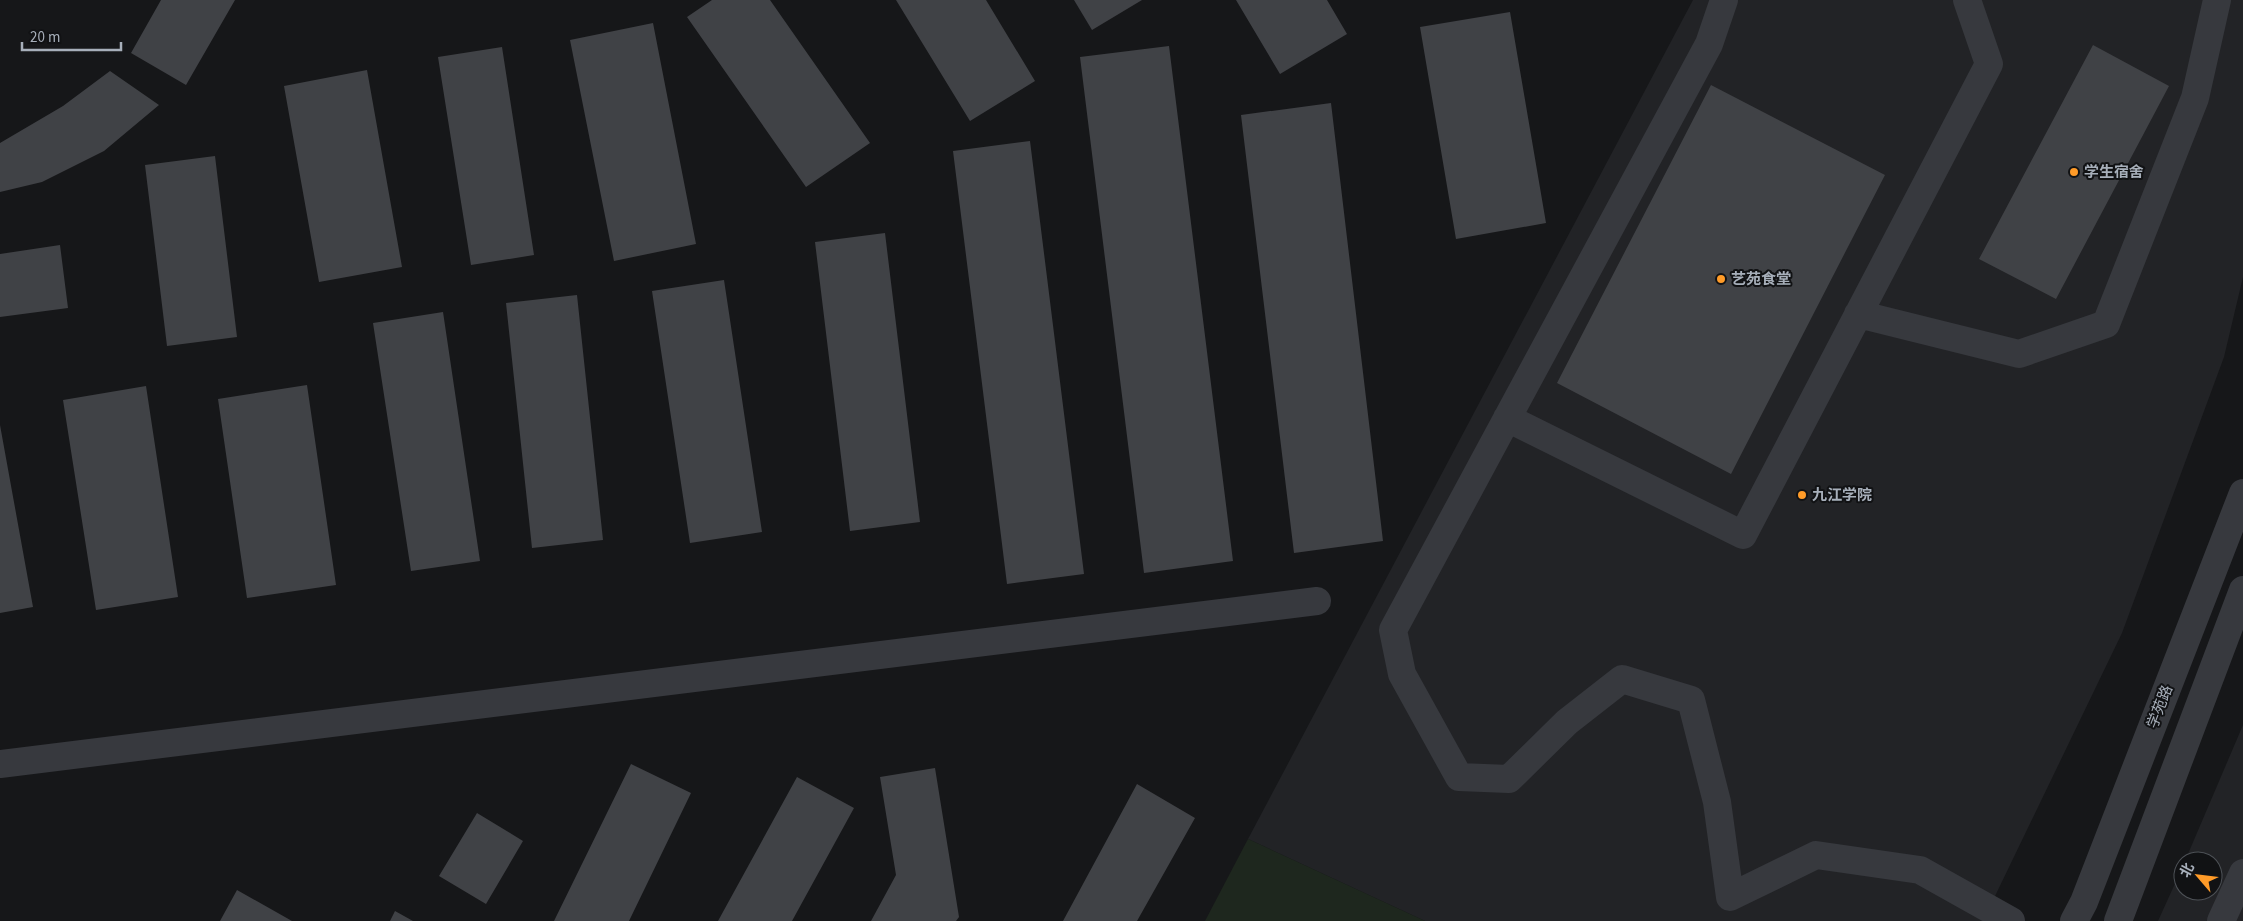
<svg xmlns="http://www.w3.org/2000/svg" width="2243" height="921" font-family="'Source Sans 3','Noto Sans SC',sans-serif">
  <rect width="100%" height="100%" fill="#161719"/>
  <path fill="#222326" d="M1693 0H2243V277L2224 357 2122 633 1983 921H1425L1248 839Z
    M2243 725V921H2158L2183 866V891H2213V861H2185Z"/>
  <path fill="#1e271e" d="M1248 839 1425 921H1205Z"/>
  <path fill="#404246" d="M161 0H235L186 85 131 53Z
    M712 0H770L870 143 806 187 687 17Z
    M896 0H986L1035 81 970 121Z
    M1074 0H1142L1092 30Z
    M1236 0H1327L1347 34 1280 74Z
    M1510 12 1546 223 1456 239 1420 27Z
    M653 23 696 244 614 261 570 40Z
    M2093 45 2169 86 2056 299 1979 259Z
    M1169 46 1233 561 1144 573 1080 57Z
    M502 47 534 255 471 265 438 57Z
    M367 70 402 267 319 282 284 86Z
    M110 71 159 105 104 151 42 182 0 192V143L63 106Z
    M1711 85 1885 175 1731 474 1557 383Z
    M1331 103 1383 541 1294 553 1241 115Z
    M1030 141 1084 574 1007 584 953 151Z
    M215 156 237 337 167 346 145 165Z
    M885 233 920 522 850 531 815 242Z
    M60 245 68 308 0 317V254Z
    M724 280 762 532 690 543 652 291Z
    M577 295 603 540 532 548 506 303Z
    M443 312 480 561 411 571 373 323Z
    M307 385 336 585 247 598 218 399Z
    M146 386 178 597 96 610 63 400Z
    M0 425 33 607 0 613Z
    M631 764 691 793 629 921H554Z
    M935 768 959 917 956 921H871L896 875 880 777Z
    M797 777 854 808 792 921H718Z
    M1137 784 1195 818 1137 921H1063Z
    M477 813 523 841 486 904 439 876Z
    M237 890 292 921H220Z
    M395 911 413 921H390Z"/>
  <g fill="none" stroke-linecap="round" stroke-linejoin="round">
    <path stroke="#37393e" stroke-width="28" d="M1724 0 1709 44 1393 630 1402 674 1459 777 1509 779 1567 722 1622 679 1691 700 1717 802 1730 897 1816 855 1920 870 2011 921
      M1858 314 2019 354 2106 324 2195 98 2217 0
      M1507 418 1743 535 1989 64 1967 0
      M0 764 1317 601
      M2074 921 2084 902 2243 493
      M2118 921 2243 590
      M2221 921 2243 873"/>
  </g>
  <g fill="#ff9b28" stroke="#111214" stroke-width="2">
    <circle cx="2074" cy="172" r="5"/>
    <circle cx="1721" cy="279" r="5"/>
    <circle cx="1802" cy="495" r="5"/>
  </g>
  <g text-anchor="middle" dominant-baseline="central" stroke-width="4" stroke-linejoin="round" paint-order="stroke">
    <g font-size="15" font-weight="bold" fill="#a7afba" stroke="#111214" text-anchor="start">
      <text x="2084" y="172">学生宿舍</text>
      <text x="1731" y="279">艺苑食堂</text>
      <text x="1812" y="495">九江学院</text>
    </g>
    <g font-size="15" fill="#a7afba" stroke="#111214">
      <text transform="translate(2160 707) rotate(-69)">学苑路</text>
    </g>
  </g>
  <g transform="translate(2198 876) rotate(298)"><circle r="24" fill="#111214" stroke="#4d5156"/>
  <path d="M0-4L9 19L0 12L-9 19Z" fill="#ff9b28"/>
  <text y="-8" font-size="14" font-weight="bold" text-anchor="middle" fill="#a7afba">北</text>
  </g>
  <path d="M22 42v8h99v-8" fill="none" stroke="#a7afba" stroke-width="2.5"/>
  <text x="30" y="42" font-size="15" fill="#a7afba" stroke="#111214" stroke-width="4" paint-order="stroke">20 m</text>
</svg>
